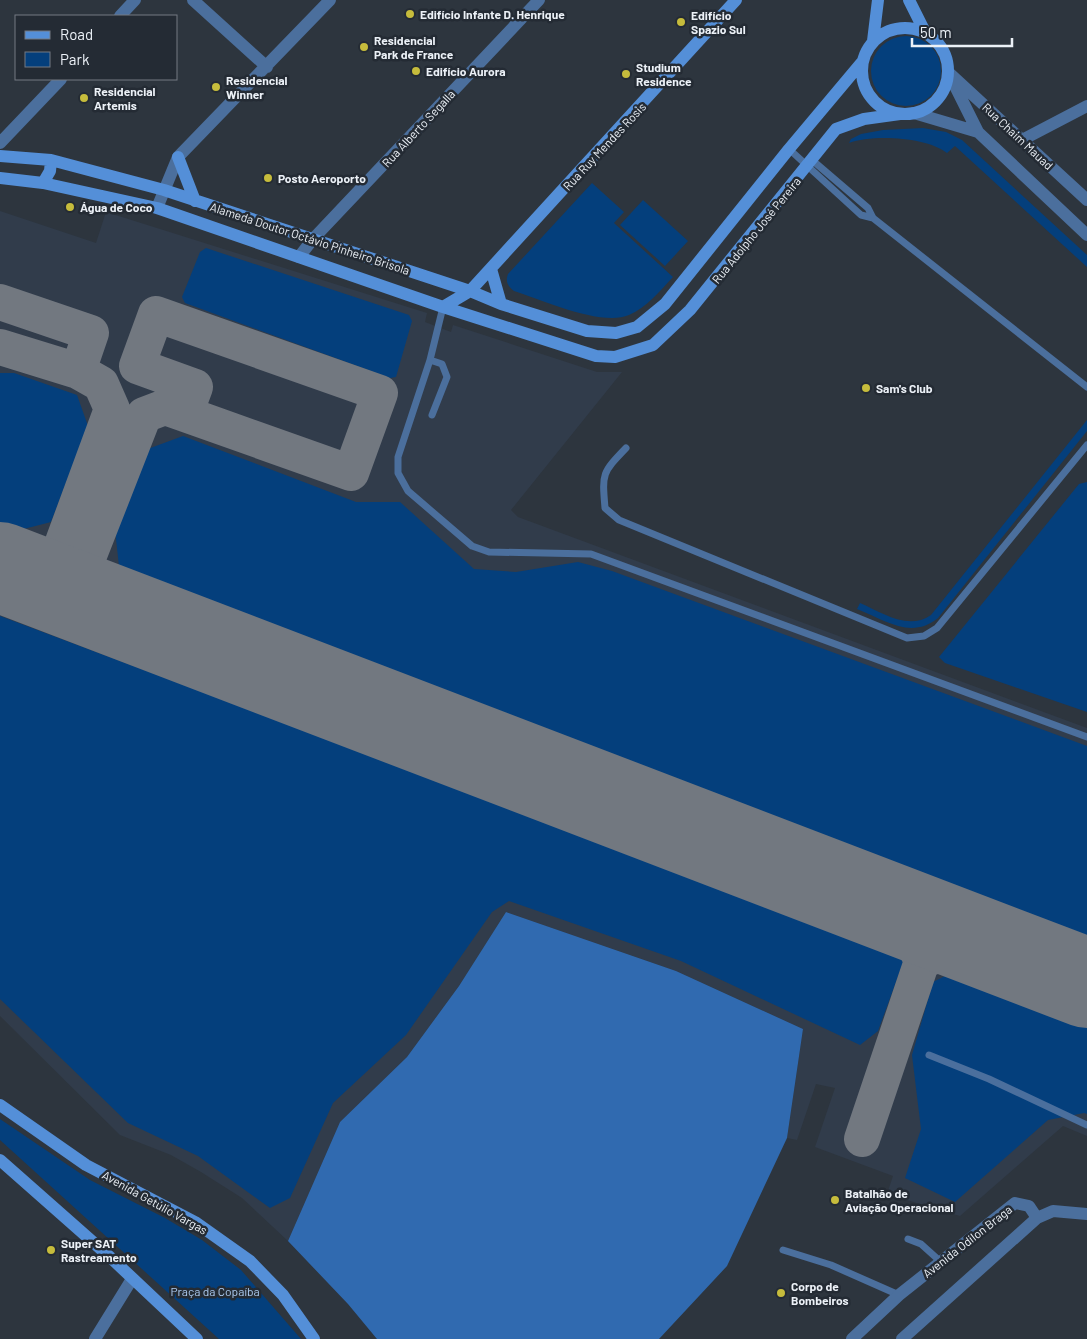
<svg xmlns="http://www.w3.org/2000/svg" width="1087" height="1339" font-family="Barlow,sans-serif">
  <rect width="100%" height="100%" fill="#2d353e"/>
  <path fill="#313c4b" d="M0 211 96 243 106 212 427 313 425 322 451 332 453 325 597 372H622L511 510 518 517 1087 728V1136L1063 1126 960 1216 887 1194 893 1176 815 1147 835 1088 816 1084 797 1140 787 1138 803 1029 676 971 506 912 459 986 407 1057 340 1122 288 1241 242 1198 201 1172 171 1155 120 1135 0 1016Z"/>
  <path fill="#043f7c" d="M871 71a35 35 0 1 1 70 0a35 35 0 1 1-70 0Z
    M923 128 946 132 962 140 1087 255V267L955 146 947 153C927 137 873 134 849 143L851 139 861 134 883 130Z
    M592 183 624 212 614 223 673 277C660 291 647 307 629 315 602 327 542 300 514 291 508 286 505 282 508 274Z
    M643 200 688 241 665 266 620 225Z
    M206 248 409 315 412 321 396 377 390 378 185 303 182 297 200 252Z
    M0 373H14L77 395 88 426 51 522 12 532 0 527Z
    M1087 420V431L938 618C911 640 885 620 857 609L860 603C883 613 908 631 931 615Z
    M183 436 356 502H400L474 569 516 572 578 562 612 571 1087 746V939L135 586 119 566 115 530 145 450Z
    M1087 482V712L945 663 939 657 1079 484Z
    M0 616 902 954 903 963 878 1031 860 1045 681 961 509 901 492 912 406 1035 333 1103 290 1198 270 1208 198 1156 128 1123 0 999Z
    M949 974 1087 1027V1114L1084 1113 1048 1120 955 1202 905 1178 921 1129 912 1055 933 982Z
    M0 1119 90 1180 165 1218 202 1240 241 1270 301 1339H219L0 1140Z"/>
  <path fill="#306ab0" d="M506 912 676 971 803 1029 787 1138 727 1266 659 1339H377L348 1304 288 1241 340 1122 407 1057 459 986Z"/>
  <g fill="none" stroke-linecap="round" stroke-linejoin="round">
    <path stroke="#727880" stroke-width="36" d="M0 302 91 333 78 371 0 347
      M156 314 380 393 351 473 185 414 195 387 137 366Z
      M5 569 59 553 112 409 101 384 78 371
      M106 609 86 563 144 415 165 407 185 414
      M899 912 922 961 973 940
      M862 1139 922 961"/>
    <path stroke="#727880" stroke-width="90" d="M0 567 1087 983"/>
    <path stroke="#4b6f9d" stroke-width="7" d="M789 149 861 215 873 218
      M812 160 868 208 873 218 1087 387
      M443 307 430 360 398 457V473L408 491 472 546 489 552 591 554 1087 737
      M430 360 442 364 447 377 432 415
      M626 448C602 473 602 473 605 508L619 520 907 638 924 636 937 628 1087 445
      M929 1055 989 1079 1087 1125
      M908 1239 921 1244 941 1262
      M783 1250 831 1265 899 1295"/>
    <path stroke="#4b6f9d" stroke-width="12" d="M193 0 267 67
      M120 16 135 0
      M948 72 1087 200
      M914 113 978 132 951 78
      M978 132 1087 235
      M1022 140 1087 106
      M0 143 61 79
      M157 208 178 157 330 0
      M299 257 313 239 539 0
      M95 1339 132 1279
      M852 1339 899 1295 1015 1203 1029 1206 1037 1218
      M902 1339 1037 1218 1053 1211 1087 1214"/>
    <path stroke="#548fd8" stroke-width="12" d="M909 0 925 32
      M862 71a43 43 0 1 1 86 0a43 43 0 1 1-86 0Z
      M873 41 878 0
      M0 156 51 160 164 190 470 291 501 304 587 331 616 333 637 327 665 304 789 149 862 62
      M178 157 195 201
      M0 178 43 183 157 208 443 307 596 356 615 357 653 345 690 310 836 129 864 119 900 114
      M43 183 50 171 51 160
      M491 269 501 304
      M443 307 470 291 736 0
      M0 1105 86 1165 195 1222 250 1261 283 1295 314 1339
      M0 1160 111 1258 197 1339"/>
  </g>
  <g fill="#c6bc3c" stroke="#242b34" stroke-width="2">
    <circle cx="410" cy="14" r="5"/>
    <circle cx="681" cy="22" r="5"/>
    <circle cx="364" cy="47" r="5"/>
    <circle cx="416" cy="71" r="5"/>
    <circle cx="626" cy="74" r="5"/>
    <circle cx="216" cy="87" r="5"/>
    <circle cx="84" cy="98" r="5"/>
    <circle cx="268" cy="178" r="5"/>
    <circle cx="70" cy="207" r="5"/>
    <circle cx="866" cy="388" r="5"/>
    <circle cx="835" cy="1200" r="5"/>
    <circle cx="51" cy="1250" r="5"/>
    <circle cx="781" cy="1293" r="5"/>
  </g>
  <g text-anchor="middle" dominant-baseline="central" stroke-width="5" stroke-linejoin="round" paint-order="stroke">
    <g font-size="12" font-weight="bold" fill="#ecf1f7" stroke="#242b34" text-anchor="start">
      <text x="420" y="14">Edifício Infante D. Henrique</text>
      <text x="691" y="15">Edifício<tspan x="691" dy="14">Spazio Sul</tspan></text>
      <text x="374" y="40">Residencial<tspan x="374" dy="14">Park de France</tspan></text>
      <text x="636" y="67">Studium<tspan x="636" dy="14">Residence</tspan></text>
      <text x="426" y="71">Edifício Aurora</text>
      <text x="226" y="80">Residencial<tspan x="226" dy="14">Winner</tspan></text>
      <text x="94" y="91">Residencial<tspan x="94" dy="14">Artemis</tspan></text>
      <text x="278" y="178">Posto Aeroporto</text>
      <text x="80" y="207">Água de Coco</text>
      <text x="876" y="388">Sam's Club</text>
      <text x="845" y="1193">Batalhão de<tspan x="845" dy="14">Aviação Operacional</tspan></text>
      <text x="61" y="1243">Super SAT<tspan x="61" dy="14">Rastreamento</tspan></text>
      <text x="791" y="1286">Corpo de<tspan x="791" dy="14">Bombeiros</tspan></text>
    </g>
    <g font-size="12" fill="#ecf1f7" stroke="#242b34">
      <text transform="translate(418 128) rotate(-47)">Rua Alberto Segalla</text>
      <text transform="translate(1018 136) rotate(43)">Rua Chaim Mauad</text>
      <text transform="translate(604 146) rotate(-47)">Rua Ruy Mendes Rosis</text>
      <text transform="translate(756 230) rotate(-51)">Rua Adolpho José Pereira</text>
      <text transform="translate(310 238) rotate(18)">Alameda Doutor Octávio Pinheiro Brisola</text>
      <text transform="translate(155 1202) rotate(29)">Avenida Getúlio Vargas</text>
      <text transform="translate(967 1241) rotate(-38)">Avenida Odilon Braga</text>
    </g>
    <g font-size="12" fill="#aeccf2" stroke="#242b34">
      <text x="215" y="1291">Praça da Copaíba</text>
    </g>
  </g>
  <rect x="15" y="15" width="162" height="65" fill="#242b34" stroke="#747a82"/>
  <rect x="25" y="31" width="25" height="8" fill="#548fd8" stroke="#747a82"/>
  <text x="60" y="40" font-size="15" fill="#ecf1f7">Road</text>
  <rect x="25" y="52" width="25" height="15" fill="#043f7c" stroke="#747a82"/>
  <text x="60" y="65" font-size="15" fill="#ecf1f7">Park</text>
  <path d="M912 38v8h100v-8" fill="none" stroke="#ecf1f7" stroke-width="2.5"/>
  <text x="920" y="38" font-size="15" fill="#ecf1f7" stroke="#242b34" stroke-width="4" paint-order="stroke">50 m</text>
</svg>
